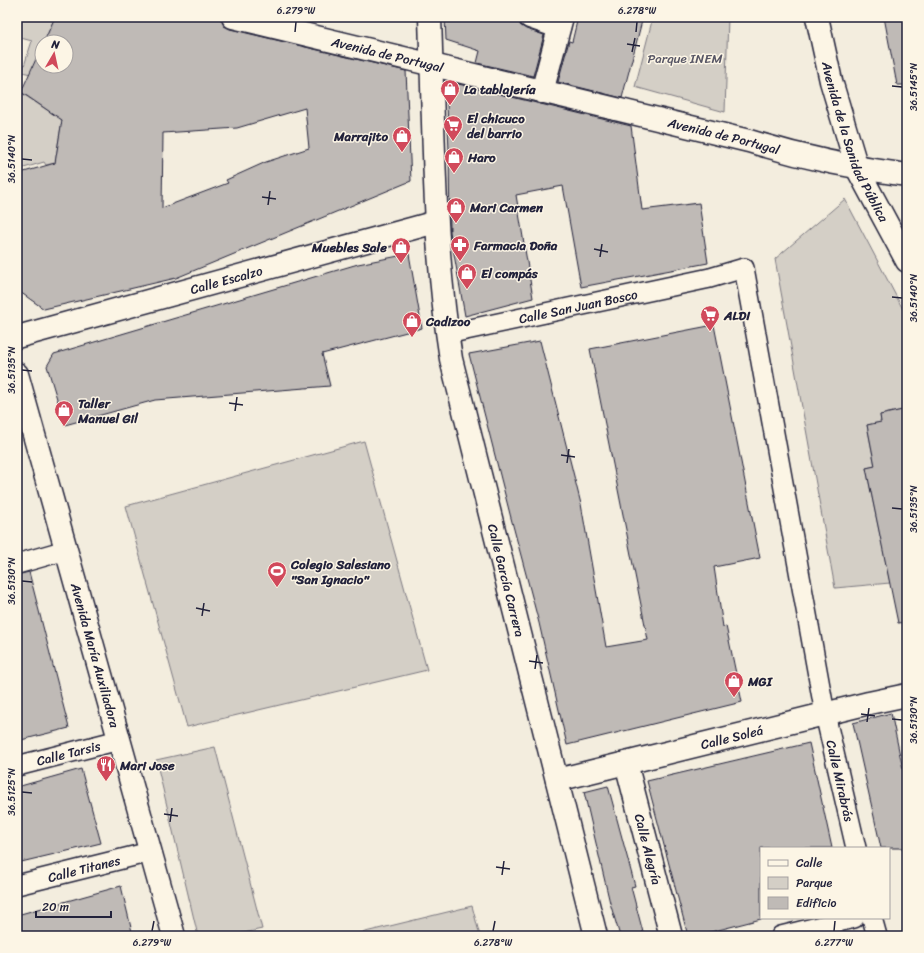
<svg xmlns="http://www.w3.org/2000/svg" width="924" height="953" font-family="Sriracha,sans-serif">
  <rect width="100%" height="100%" fill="#f3edde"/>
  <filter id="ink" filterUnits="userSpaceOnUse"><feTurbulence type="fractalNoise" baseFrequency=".025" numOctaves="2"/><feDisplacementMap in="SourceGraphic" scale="8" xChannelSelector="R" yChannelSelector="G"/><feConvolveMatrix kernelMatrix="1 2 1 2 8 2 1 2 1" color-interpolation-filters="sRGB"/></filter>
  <g filter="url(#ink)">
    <path fill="#d4cfc6" stroke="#7b7880" d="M17 17H55L44 42H42V47L31 74 22 72 32 41 17 37Z
      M653 17H728L725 112 635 87Z
      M17 90 62 120 55 163 46 165 44 162 17 170Z
      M845 199 907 317V409L880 415 881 422 867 425 875 466 866 468 890 583 835 588 775 259Z
      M364 441 427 670 187 727 126 506Z
      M215 747 262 929 230 936H198L156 760Z
      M472 906 480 936H349Z"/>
    <path fill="#bfbab6" stroke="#22223b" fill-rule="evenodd" d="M55 17H213L221 19 224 26 230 29 406 71 411 181 176 278 44 309 20 292 17 281V174L55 163 62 120 21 92 42 46V66H66V42H44ZM305 108 309 148 266 162 226 180 228 183 162 208 163 133 237 128Z
      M445 17H513L518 19 520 25 526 29 544 35 533 76 477 63 480 51 446 40Z
      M578 17H643L622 98 558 82 569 41 572 42Z
      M884 17H907V85H897Z
      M446 81 631 126 642 210 699 203 708 263 581 287 563 186 516 195 533 298 465 316 450 232 449 151Z
      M409 254 422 328 322 354 330 386 155 400 65 425 47 366 54 354 358 264Z
      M714 325 760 558 714 567 723 627 726 626 742 702 567 745 539 623 511 518 469 354 540 341 581 504 606 647 648 640 590 349Z
      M907 409V622L898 623 866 468 875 466 867 425 881 422 880 415Z
      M29 572 69 728 17 741V575Z
      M891 713 907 788V848H881L853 723Z
      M809 743 832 848H761V919L695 936H688L647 781Z
      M81 769 101 843 17 863V787Z
      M608 786 635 886 631 887 644 936H620L610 903 584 792Z
      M121 886 133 936H17V915Z"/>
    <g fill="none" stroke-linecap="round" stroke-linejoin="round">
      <g stroke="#22223b" stroke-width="22">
        <g id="pedestrian">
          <path id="s1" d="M447 334 710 278 744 268 825 714 856 848"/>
          <path d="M17 564 66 550"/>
          <path id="s2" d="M17 766 119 740"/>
          <path id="s3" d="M17 885 150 852"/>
          <path d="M872 918 877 936"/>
          <path d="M781 936 854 918"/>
        </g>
      </g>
      <g stroke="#22223b" stroke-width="25">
        <g id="minor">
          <path d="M530 17 559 27"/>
          <path d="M542 92 562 17"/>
          <path id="s4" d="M17 337 436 222"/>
          <path id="s5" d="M626 763 671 936"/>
          <path id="s6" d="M557 780 869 703 907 695"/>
        </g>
      </g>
      <g stroke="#22223b" stroke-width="25">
        <g id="tertiary">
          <path id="s7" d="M233 17 749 141C801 157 853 168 907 175"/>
          <path id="s8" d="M430 17C434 131 433 246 451 359L596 936"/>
          <path id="s9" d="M17 374 174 936"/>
        </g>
      </g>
      <g stroke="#22223b" stroke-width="25">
        <g id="secondary">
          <path id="s10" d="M817 17 831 81 857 168 907 261"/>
        </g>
      </g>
      <use href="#pedestrian" stroke="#fcf5e5" stroke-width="19"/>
      <use href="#minor" stroke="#fcf5e5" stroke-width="22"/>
      <use href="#tertiary" stroke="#fcf5e5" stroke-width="22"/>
      <use href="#secondary" stroke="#fcf5e5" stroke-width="22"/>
    </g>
  </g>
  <path fill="none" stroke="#22223b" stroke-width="1.5" d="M295 32 296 22M636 32 637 22M627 44 640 46M632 52 635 38M892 86 902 87M22 159 32 160M262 197 276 199M268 205 270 191M594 249 608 252M600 257 602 244M892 297 902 298M22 370 32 371M229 403 243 405M235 411 237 397M561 455 575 457M567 463 569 449M892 508 902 509M22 581 32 582M196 608 210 611M202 616 204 603M529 661 543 663M535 669 537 655M861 714 875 716M892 719 902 720M867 722 869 708M22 792 32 793M164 814 178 816M170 822 172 808M496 867 510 869M502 875 504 861M152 931 154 921M493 931 495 921M834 931 835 921"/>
  <defs>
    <g id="shop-pin" transform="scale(1)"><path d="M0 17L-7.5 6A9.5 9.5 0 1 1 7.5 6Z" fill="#d1495b" stroke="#fcf5e5"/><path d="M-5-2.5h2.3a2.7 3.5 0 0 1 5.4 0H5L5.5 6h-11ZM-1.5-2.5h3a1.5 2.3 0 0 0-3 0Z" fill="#fff"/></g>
    <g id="supermarket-pin" transform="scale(1)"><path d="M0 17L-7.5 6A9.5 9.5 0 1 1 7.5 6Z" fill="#d1495b" stroke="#fcf5e5"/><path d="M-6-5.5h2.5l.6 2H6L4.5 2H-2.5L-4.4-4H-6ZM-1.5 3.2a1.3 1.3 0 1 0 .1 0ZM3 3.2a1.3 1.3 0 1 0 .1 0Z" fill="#fff"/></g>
    <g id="pharmacy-pin" transform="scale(1)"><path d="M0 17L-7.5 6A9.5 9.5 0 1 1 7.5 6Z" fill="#d1495b" stroke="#fcf5e5"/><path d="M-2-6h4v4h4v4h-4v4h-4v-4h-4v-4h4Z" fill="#fff"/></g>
    <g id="stadium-pin" transform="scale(1)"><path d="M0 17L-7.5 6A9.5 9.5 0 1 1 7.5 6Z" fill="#d1495b" stroke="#fcf5e5"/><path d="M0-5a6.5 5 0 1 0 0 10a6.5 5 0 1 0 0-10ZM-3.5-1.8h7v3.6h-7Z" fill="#fff"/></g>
    <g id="restaurant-pin" transform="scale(1)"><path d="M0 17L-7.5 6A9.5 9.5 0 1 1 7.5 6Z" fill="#d1495b" stroke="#fcf5e5"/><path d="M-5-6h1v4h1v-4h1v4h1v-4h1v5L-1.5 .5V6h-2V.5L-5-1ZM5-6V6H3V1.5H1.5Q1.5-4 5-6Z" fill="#fff"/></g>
  </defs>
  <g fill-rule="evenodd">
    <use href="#shop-pin" x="450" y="89"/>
    <use href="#supermarket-pin" x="453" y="125"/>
    <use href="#shop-pin" x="402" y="136"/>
    <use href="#shop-pin" x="454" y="157"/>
    <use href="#shop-pin" x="456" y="207"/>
    <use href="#pharmacy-pin" x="460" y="245"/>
    <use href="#shop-pin" x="401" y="247"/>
    <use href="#shop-pin" x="467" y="273"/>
    <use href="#supermarket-pin" x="710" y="315"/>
    <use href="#shop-pin" x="412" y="321"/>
    <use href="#shop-pin" x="64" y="410"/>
    <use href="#stadium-pin" x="277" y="571"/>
    <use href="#shop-pin" x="734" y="681"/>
    <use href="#restaurant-pin" x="106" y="765"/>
  </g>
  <g text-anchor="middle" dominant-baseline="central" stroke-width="3" stroke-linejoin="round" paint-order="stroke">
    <g font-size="13" fill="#22223b" stroke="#fcf5e5">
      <text stroke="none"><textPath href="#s7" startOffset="159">Avenida de Portugal</textPath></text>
      <text stroke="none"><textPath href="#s7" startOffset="505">Avenida de Portugal</textPath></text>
      <text stroke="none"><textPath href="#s10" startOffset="131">Avenida de la Sanidad Pública</textPath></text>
      <text stroke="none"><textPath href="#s4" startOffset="217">Calle Escalzo</textPath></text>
      <text stroke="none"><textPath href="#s1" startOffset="134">Calle San Juan Bosco</textPath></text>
      <text stroke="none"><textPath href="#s8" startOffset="571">Calle García Carrera</textPath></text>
      <text stroke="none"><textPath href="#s9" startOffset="292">Avenida María Auxiliadora</textPath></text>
      <text stroke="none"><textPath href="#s6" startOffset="180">Calle Soleá</textPath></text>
      <text stroke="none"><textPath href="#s2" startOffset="53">Calle Tarsis</textPath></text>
      <text stroke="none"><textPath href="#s1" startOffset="826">Calle Mirabrás</textPath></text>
      <text stroke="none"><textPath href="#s5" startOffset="89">Calle Alegría</textPath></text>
      <text stroke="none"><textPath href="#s3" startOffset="69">Calle Titanes</textPath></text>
    </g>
    <g font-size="13" fill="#575665" stroke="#fcf5e5">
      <text x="685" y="58">Parque INEM</text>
    </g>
    <g font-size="13" font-weight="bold" fill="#22223b" stroke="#fcf5e5" text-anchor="start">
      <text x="464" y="89">La tablajería</text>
      <text x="467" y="118">El chicuco<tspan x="467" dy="15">del barrio</tspan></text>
      <text x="388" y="136" text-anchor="end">Marrajito</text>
      <text x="468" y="157">Haro</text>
      <text x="470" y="207">Mari Carmen</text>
      <text x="474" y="245">Farmacia Doña</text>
      <text x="387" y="247" text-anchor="end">Muebles Sale</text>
      <text x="481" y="273">El compás</text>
      <text x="724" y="315">ALDI</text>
      <text x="426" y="321">Cadizoo</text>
      <text x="78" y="403">Taller<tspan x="78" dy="15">Manuel Gil</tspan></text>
      <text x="291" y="564">Colegio Salesiano<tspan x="291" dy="15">"San Ignacio"</tspan></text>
      <text x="748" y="681">MGI</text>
      <text x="120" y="765">Mari Jose</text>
    </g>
  </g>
  <rect width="924" height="953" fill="none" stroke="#fcf5e5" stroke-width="44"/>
  <rect x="760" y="847" width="130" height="72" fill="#fcf5e5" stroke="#a5a1a1"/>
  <rect x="768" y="860" width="20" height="6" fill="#fcf5e5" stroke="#a5a1a1"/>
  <text x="796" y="867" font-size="12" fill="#22223b">Calle</text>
  <rect x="768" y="877" width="20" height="12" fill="#d4cfc6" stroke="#a5a1a1"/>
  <text x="796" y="887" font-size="12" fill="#22223b">Parque</text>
  <rect x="768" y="897" width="20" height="12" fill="#bfbab6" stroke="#a5a1a1"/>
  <text x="796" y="907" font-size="12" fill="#22223b">Edificio</text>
  <g transform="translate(54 54) rotate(9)"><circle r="19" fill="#fcf5e5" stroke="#a5a1a1"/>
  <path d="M0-3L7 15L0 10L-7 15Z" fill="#d1495b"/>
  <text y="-6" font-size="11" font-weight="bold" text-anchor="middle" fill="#22223b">N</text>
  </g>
  <path d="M36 911v6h75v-6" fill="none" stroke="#22223b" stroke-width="2"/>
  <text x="42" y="911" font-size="12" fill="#22223b" stroke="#fcf5e5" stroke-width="3" paint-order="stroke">20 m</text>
  <rect x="22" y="22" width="880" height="909" fill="none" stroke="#22223b" stroke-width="1.5"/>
  <g font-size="10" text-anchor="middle" fill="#22223b">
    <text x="296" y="14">6.279°W</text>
    <text x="637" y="14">6.278°W</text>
    <text transform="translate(913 87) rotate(-90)" y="4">36.5145°N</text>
    <text transform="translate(11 159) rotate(-90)" y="4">36.5140°N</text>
    <text transform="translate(913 298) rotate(-90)" y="4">36.5140°N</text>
    <text transform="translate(11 370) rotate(-90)" y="4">36.5135°N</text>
    <text transform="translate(913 509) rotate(-90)" y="4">36.5135°N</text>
    <text transform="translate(11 581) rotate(-90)" y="4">36.5130°N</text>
    <text transform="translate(913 720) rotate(-90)" y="4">36.5130°N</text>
    <text transform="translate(11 792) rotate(-90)" y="4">36.5125°N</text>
    <text x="152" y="946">6.279°W</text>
    <text x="493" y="946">6.278°W</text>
    <text x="834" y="946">6.277°W</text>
  </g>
</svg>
